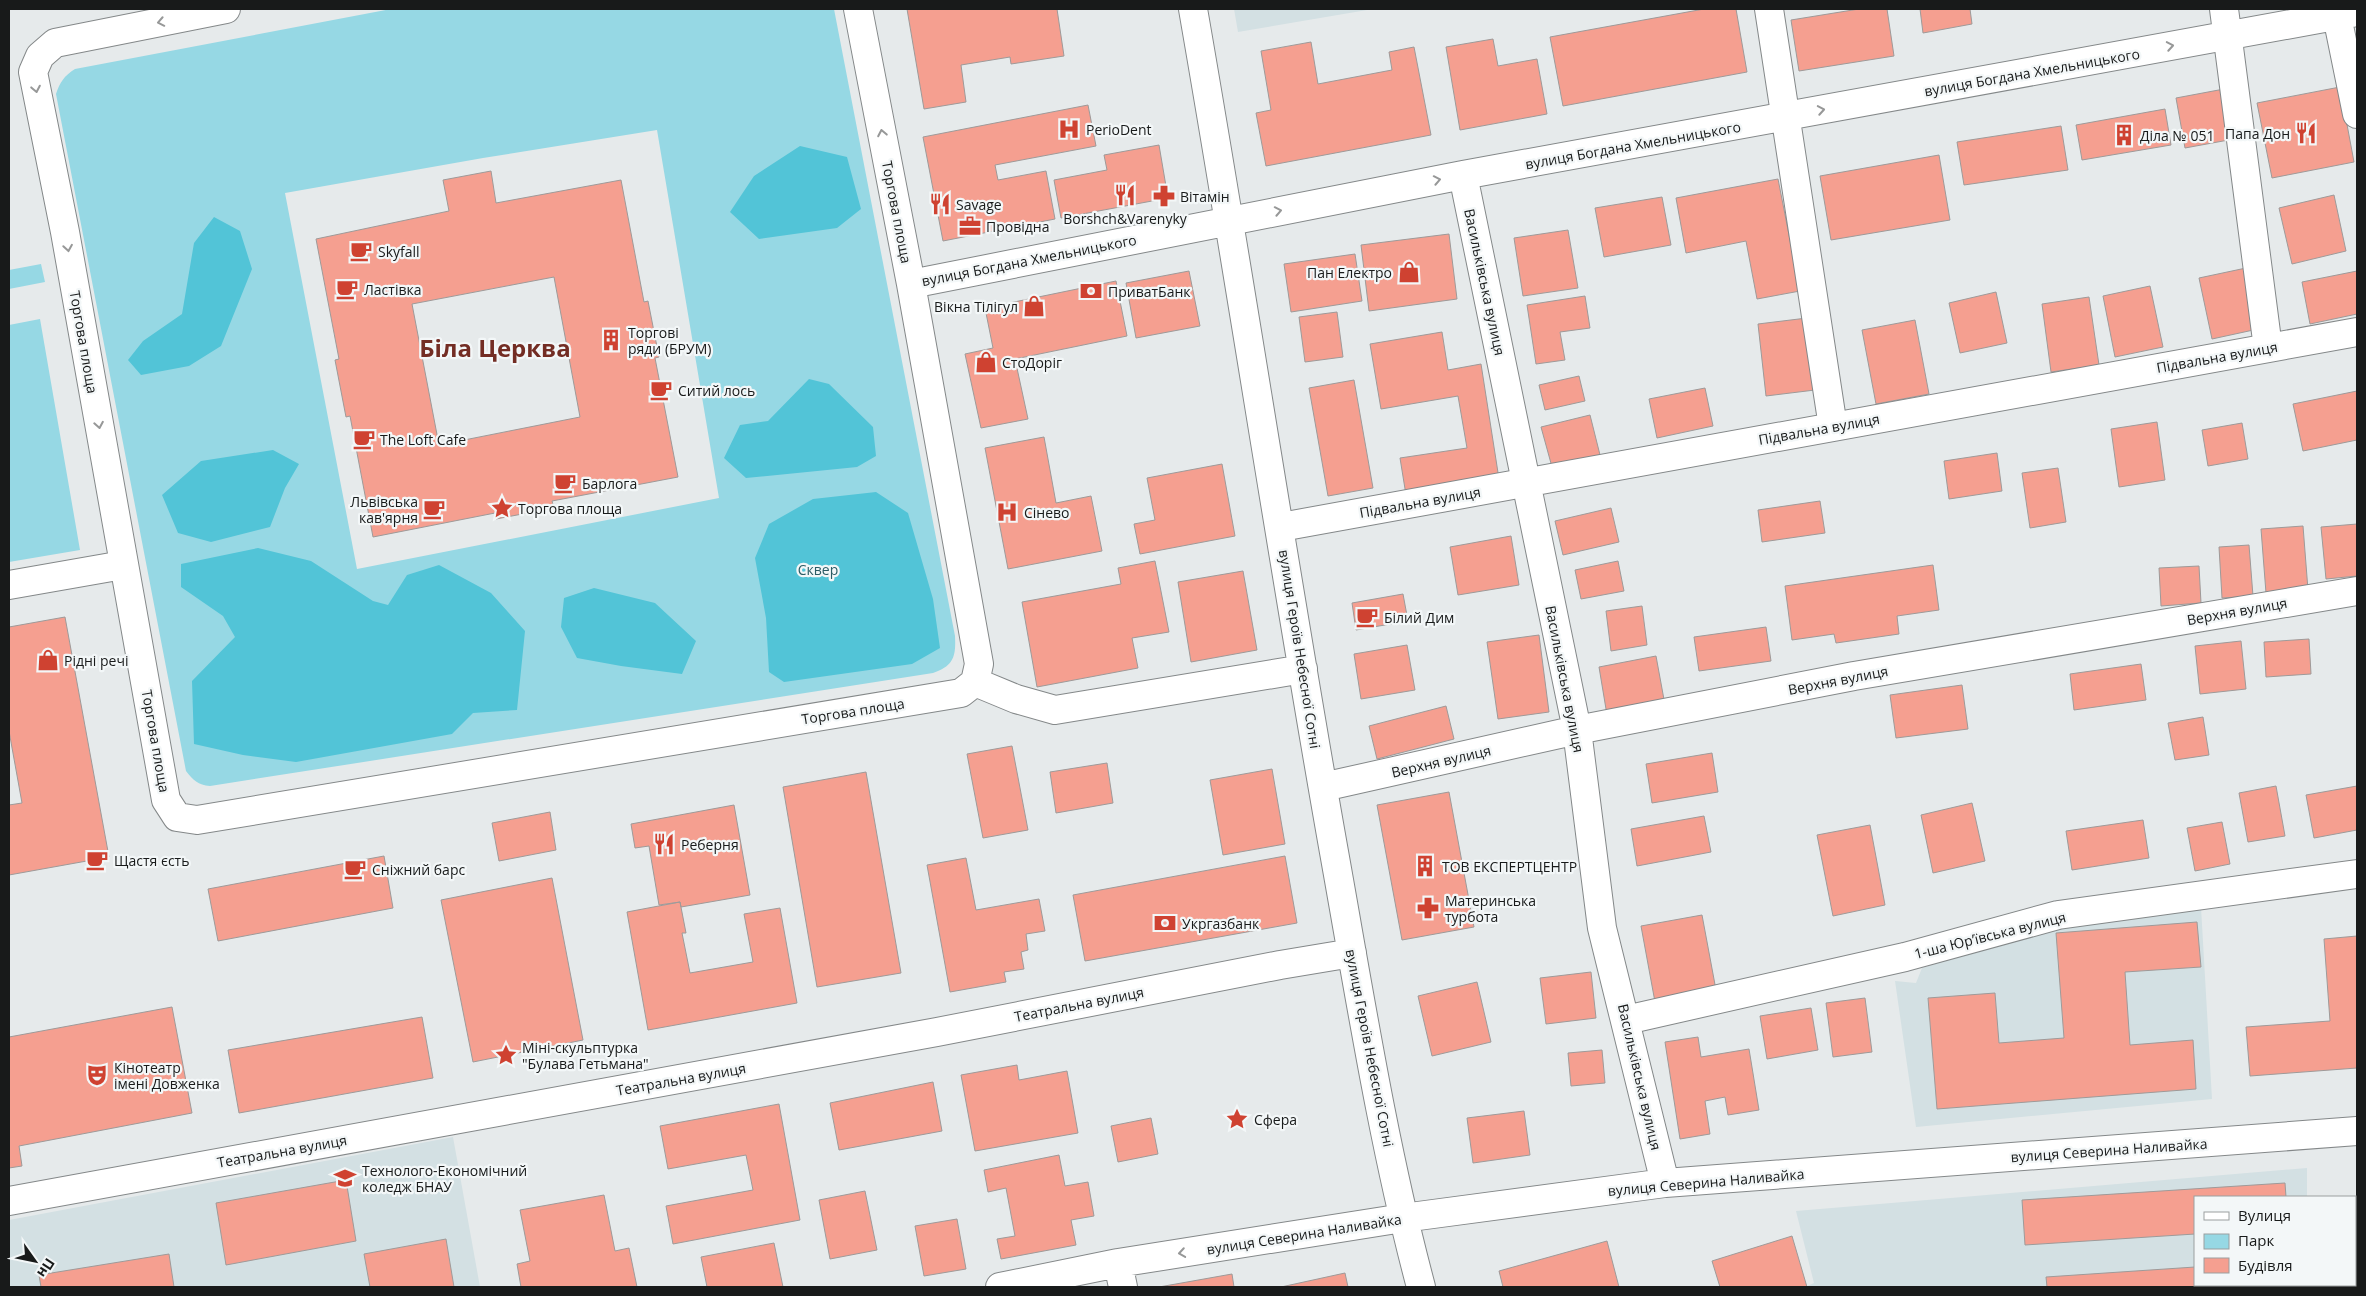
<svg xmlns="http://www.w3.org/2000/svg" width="2366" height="1296" font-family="'Open Sans',sans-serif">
  <rect width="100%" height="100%" fill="#e6eaeb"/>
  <path fill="#d3e0e3" d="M1234 9H1373L1238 32Z
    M2201 907 2212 1099 1916 1127 1895 981 1916 983 1922 968 2061 925Z
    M453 1137 480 1287H9V1220Z
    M2307 1168V1197H2195V1285H2309V1287H1805L1814 1283 1796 1211Z"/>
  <path fill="#96d8e4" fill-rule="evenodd" d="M391 9H834L955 636C956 656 954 666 933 673L210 786C198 785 193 780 186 771L56 94C60 82 64 76 75 69ZM657 130 719 498 357 569 285 193 483 158Z
    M41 264 45 282 9 289V270Z
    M40 319 80 550 9 562V325Z"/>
  <path fill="#52c4d7" d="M800 146 847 157 861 209 837 228 759 239 730 212 754 176Z
    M214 217 240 231 252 269 221 346 189 366 141 375 128 360 143 341 182 314 194 243Z
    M809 379 829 384 873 427 876 456 857 467 746 478 724 458 740 425 768 421Z
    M273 450 299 464 285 488 270 527 211 542 178 533 162 495 201 461Z
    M876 492 908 513 933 599 940 648 912 664 784 682 769 672 766 618 755 558 769 524 813 499Z
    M258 548 311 561 373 601 388 605 407 575 439 565 491 593 525 631 517 710 473 713 452 734 296 762 243 755 194 744 192 681 235 637 223 616 181 587V564Z
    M594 588 655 603 696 641 682 674 621 666 577 658 561 627 564 598Z"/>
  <path fill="#f59f90" stroke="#9e9a99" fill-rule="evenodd" d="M907 9H1057L1064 56 1011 64 1010 57 961 65 966 102 924 109Z
    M1704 9H1736L1747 72 1563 106 1550 37Z
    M1859 9H1887L1894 56 1799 71 1791 20Z
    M1920 9H1970L1972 24 1923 33Z
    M1493 39 1498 66 1537 59 1547 114 1460 130 1446 47Z
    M1311 42 1318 84 1392 70 1389 52 1414 47 1431 135 1266 166 1256 113 1271 110 1261 51Z
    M2340 87 2354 162 2272 178 2257 103Z
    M2224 89 2234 139 2185 148 2176 98Z
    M1088 105 1096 146 995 165 998 180 1046 171 1055 219 943 241 923 137Z
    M2165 109 2171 145 2082 160 2076 125Z
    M2061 126 2068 170 1964 185 1957 142Z
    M1159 145 1168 198 1061 218 1054 180 1107 170 1104 155Z
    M1939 155 1950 220 1831 240 1820 176Z
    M491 171 496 203 621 180 644 302 648 301 659 357 655 358 678 477 552 501 554 508 496 519 495 513 373 537 350 416 346 417 335 360 339 359 316 239 449 211 443 180ZM554 277 580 417 439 445 412 304Z
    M1778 179 1800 291 1757 299 1746 241 1686 253 1676 198Z
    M2334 195 2346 251 2292 264 2279 208Z
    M1662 197 1671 245 1604 257 1595 208Z
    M1568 230 1578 288 1523 296 1514 238Z
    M1449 234 1457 299 1369 311 1361 245Z
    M1355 254 1362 301 1291 312 1284 264Z
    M2246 268 2258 329 2212 339 2199 278Z
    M1189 271 1200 326 1136 338 1126 283Z
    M2357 271V314L2310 324 2302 282Z
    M1116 281 1127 336 1015 359 1028 419 981 428 965 354 993 348 985 308Z
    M2150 286 2163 347 2115 357 2103 296Z
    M1996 292 2007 343 1960 353 1949 303Z
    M1585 296 1590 328 1560 332 1565 360 1536 364 1527 305Z
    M2089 297 2099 365 2051 372 2042 304Z
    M1337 312 1343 357 1305 362 1299 317Z
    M1807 318 1815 390 1766 396 1758 324Z
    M1915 320 1929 394 1876 404 1862 330Z
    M1442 332 1448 370 1481 364 1499 479 1406 495 1400 458 1467 448 1458 396 1381 409 1370 344Z
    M1579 376 1585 401 1545 410 1539 385Z
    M1354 380 1373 488 1328 496 1309 388Z
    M1705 388 1713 426 1657 438 1649 399Z
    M2357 391V440L2303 451 2293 404Z
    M1590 415 1600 455 1552 467 1541 427Z
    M2157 422 2165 480 2119 487 2111 429Z
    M2242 423 2248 459 2208 466 2202 430Z
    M1044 437 1056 503 1091 496 1102 551 1008 569 985 448Z
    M1997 453 2002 491 1949 499 1944 461Z
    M1222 464 1235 536 1140 554 1134 524 1155 520 1147 478Z
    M2058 468 2066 522 2030 528 2022 473Z
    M1820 501 1825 533 1762 542 1758 510Z
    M1611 508 1619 542 1563 555 1555 521Z
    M2357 524V576L2326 579 2321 527Z
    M2303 526 2308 590 2266 593 2261 529Z
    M1511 536 1519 585 1458 595 1450 547Z
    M2249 545 2253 596 2222 598 2219 547Z
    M1155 561 1169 632 1132 638 1138 668 1037 687 1022 602 1121 584 1118 568Z
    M1618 561 1624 591 1581 599 1575 570Z
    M1933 565 1939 610 1897 616 1899 634 1836 643 1834 634 1792 640 1785 586Z
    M2199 566 2201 603 2161 606 2159 568Z
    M1243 571 1257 650 1191 662 1178 582Z
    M1403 594 1408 621 1356 630 1352 603Z
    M1642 606 1647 645 1611 651 1606 611Z
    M65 617 109 857 9 875V805L22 803 9 731V627Z
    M1766 627 1771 661 1699 671 1694 637Z
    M1539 635 1549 712 1498 719 1487 642Z
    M2309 639 2311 674 2266 677 2264 642Z
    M2241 641 2246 689 2200 694 2195 646Z
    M1407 645 1415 690 1361 699 1354 654Z
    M1656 656 1665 705 1607 715 1599 667Z
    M2141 664 2146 700 2074 710 2070 674Z
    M1962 685 1968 729 1896 738 1890 695Z
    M1446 706 1454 739 1377 759 1369 726Z
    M2203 717 2209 755 2175 760 2168 723Z
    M1012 746 1028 830 983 838 967 754Z
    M1712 753 1718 792 1652 803 1646 764Z
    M1107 763 1113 803 1056 813 1050 772Z
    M1272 769 1285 844 1223 855 1210 780Z
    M866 772 901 973 817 987 783 787Z
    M2276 786 2285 836 2248 842 2239 793Z
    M2357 786V830L2314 838 2306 795Z
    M1449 792 1474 927 1402 940 1377 805Z
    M1972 803 1985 861 1933 873 1921 815Z
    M734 805 750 895 681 907 680 902 659 905 649 846 635 848 631 824Z
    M550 812 556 850 499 861 492 823Z
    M1704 816 1711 852 1637 866 1631 829Z
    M2143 820 2149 858 2072 870 2066 831Z
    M2222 822 2230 864 2195 871 2187 828Z
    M1870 825 1885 905 1833 916 1817 835Z
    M384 856 393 908 218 941 208 889Z
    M1285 856 1297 923 1085 961 1073 895Z
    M966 858 976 910 1039 899 1045 931 1026 934 1028 950 1021 952 1024 969 1004 972 1006 982 950 992 927 865Z
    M552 878 583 1040 473 1062 441 900Z
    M680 902 686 933H682L690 973 753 962 744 914 780 908 797 1003 648 1030 627 912Z
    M1702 915 1716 990 1655 1002 1641 926Z
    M2197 922 2201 967 2125 972 2130 1045 2193 1040 2196 1089 1937 1109 1928 998 1995 993 1999 1043 2064 1038 2056 933Z
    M2357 936V1068L2250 1076 2246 1027 2330 1021 2324 939Z
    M1591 972 1596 1018 1546 1024 1540 978Z
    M1477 982 1491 1042 1432 1056 1418 996Z
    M1865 998 1872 1052 1833 1057 1826 1003Z
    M172 1007 192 1113 19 1146 22 1166 9 1168V1037Z
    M1811 1008 1818 1050 1767 1059 1760 1016Z
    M422 1017 433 1078 239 1113 228 1050Z
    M1698 1037 1701 1057 1749 1049 1759 1110 1728 1115 1725 1097 1705 1101 1710 1134 1680 1139 1665 1042Z
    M1602 1050 1605 1083 1571 1086 1568 1053Z
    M1017 1065 1019 1080 1067 1071 1078 1133 975 1151 961 1075Z
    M933 1082 942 1131 839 1150 830 1103Z
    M779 1104 800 1220 673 1244 666 1206 753 1190 746 1155 668 1169 660 1126Z
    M1524 1111 1530 1155 1473 1163 1467 1118Z
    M1151 1118 1158 1154 1118 1162 1111 1126Z
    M1059 1155 1065 1186 1088 1182 1094 1216 1071 1220 1076 1245 1001 1259 997 1239 1015 1236 1006 1188 988 1192 984 1170Z
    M346 1180 356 1241 226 1265 216 1203Z
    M2285 1183 2286 1197H2195V1234L2025 1245 2022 1200Z
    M865 1191 877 1250 830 1259 819 1200Z
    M604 1195 615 1251 629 1248 637 1287H521L517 1264 530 1261 520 1210Z
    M957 1219 966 1269 924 1276 915 1226Z
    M1792 1236 1807 1287H1720L1712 1261Z
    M446 1239 454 1287H370L364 1254Z
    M1607 1241 1619 1287H1503L1499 1271Z
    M774 1243 783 1287H707L701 1257Z
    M169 1254 174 1287H41L39 1275Z
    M2195 1267V1285H2292V1287H2047L2046 1277Z
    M1345 1273 1348 1287H1281Z
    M1232 1274 1234 1287H1159Z"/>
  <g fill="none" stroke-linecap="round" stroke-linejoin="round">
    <g stroke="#848889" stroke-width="30">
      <path id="minor" d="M226 9 55 43 40 56 33 72 65 232 166 800 177 817 197 820 961 693 975 682 979 664 911 284 858 9
        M1193 9C1242 290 1284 571 1334 852 1360 997 1383 1145 1421 1287
        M1769 9 1833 427
        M2224 9 2268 348
        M2337 16 2357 114
        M1463 175 1577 730 1602 928 1665 1183
        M911 284 1463 175 2357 12
        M1281 527 2357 332
        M9 585 123 565
        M975 682 1016 699 1055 710 1303 669
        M1323 787 1577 730 1854 676 2357 591
        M1626 1020 1905 957 2058 915 2357 874
        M9 1201 937 1032 1280 965 1352 953
        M1118 1263 1123 1287
        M1000 1287 1118 1263 1403 1218 1665 1183 2357 1131"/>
    </g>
    <use href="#minor" stroke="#fff" stroke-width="28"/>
  </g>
  <defs><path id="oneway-chevron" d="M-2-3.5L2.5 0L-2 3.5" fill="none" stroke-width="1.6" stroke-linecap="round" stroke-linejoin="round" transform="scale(1.25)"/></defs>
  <g stroke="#979898">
    <use href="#oneway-chevron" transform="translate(161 22) rotate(169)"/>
    <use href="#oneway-chevron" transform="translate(2170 46) rotate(-10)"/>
    <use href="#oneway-chevron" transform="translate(36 89) rotate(79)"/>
    <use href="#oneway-chevron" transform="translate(1821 110) rotate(-10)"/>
    <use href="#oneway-chevron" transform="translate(882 133) rotate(-101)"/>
    <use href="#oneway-chevron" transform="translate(1437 180) rotate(-11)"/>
    <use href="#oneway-chevron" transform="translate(1278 211) rotate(-11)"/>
    <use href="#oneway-chevron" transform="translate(68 248) rotate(81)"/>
    <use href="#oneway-chevron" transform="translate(99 425) rotate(80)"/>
    <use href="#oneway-chevron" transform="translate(1182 1253) rotate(171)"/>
  </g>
  <defs>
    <g id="hospital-bare" transform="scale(1.725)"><path d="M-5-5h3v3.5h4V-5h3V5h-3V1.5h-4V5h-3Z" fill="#cf4231" stroke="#f3f7f8" stroke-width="2.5" paint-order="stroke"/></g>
    <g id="restaurant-bare" transform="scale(1.725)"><path d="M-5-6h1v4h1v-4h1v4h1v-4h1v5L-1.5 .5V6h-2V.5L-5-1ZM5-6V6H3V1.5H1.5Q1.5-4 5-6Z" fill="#cf4231" stroke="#f3f7f8" stroke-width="2.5" paint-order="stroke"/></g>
    <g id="building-bare" transform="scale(1.725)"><path d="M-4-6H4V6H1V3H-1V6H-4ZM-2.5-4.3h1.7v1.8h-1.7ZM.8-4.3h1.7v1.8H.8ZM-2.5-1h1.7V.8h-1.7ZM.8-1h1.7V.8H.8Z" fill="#cf4231" stroke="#f3f7f8" stroke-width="2.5" paint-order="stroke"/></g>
    <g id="pharmacy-bare" transform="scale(1.725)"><path d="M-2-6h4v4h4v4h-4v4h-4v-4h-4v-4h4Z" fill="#cf4231" stroke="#f3f7f8" stroke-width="2.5" paint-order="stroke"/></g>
    <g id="office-bare" transform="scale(1.725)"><path d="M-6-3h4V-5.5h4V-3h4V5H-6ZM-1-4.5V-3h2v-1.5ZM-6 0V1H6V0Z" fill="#cf4231" stroke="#f3f7f8" stroke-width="2.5" paint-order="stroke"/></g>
    <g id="cafe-bare" transform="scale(1.725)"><path d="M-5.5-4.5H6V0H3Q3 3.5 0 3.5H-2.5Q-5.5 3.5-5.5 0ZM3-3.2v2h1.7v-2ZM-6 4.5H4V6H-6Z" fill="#cf4231" stroke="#f3f7f8" stroke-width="2.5" paint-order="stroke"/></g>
    <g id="shop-bare" transform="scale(1.725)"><path d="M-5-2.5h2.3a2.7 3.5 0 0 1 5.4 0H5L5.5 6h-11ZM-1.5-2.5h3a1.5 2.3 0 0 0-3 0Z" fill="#cf4231" stroke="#f3f7f8" stroke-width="2.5" paint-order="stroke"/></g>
    <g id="bank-bare" transform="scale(1.725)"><path d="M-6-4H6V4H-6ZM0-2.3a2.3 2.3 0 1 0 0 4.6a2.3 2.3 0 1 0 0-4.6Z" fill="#cf4231" stroke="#f3f7f8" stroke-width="2.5" paint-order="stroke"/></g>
    <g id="sight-bare" transform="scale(1.725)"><path d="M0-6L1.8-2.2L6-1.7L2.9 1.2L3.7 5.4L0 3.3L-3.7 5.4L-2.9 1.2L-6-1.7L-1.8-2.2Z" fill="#cf4231" stroke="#f3f7f8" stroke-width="2.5" paint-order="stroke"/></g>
    <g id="theatre-bare" transform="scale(1.725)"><path d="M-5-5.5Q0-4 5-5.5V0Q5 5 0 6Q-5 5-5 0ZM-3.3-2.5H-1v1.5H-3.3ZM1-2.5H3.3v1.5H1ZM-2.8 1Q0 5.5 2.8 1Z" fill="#cf4231" stroke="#f3f7f8" stroke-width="2.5" paint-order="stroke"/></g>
    <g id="university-bare" transform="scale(1.725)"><path d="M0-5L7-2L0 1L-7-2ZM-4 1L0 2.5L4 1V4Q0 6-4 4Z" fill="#cf4231" stroke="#f3f7f8" stroke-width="2.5" paint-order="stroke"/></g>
  </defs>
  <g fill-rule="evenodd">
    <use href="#hospital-bare" x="1069" y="129"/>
    <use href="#restaurant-bare" x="2306" y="133"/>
    <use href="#building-bare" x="2124" y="135"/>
    <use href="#restaurant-bare" x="1125" y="195"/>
    <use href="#pharmacy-bare" x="1164" y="196"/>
    <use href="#restaurant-bare" x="940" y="204"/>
    <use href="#office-bare" x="970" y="226"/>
    <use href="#cafe-bare" x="361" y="251"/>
    <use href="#shop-bare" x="1409" y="272"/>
    <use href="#cafe-bare" x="347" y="289"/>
    <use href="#bank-bare" x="1091" y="291"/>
    <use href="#shop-bare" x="1034" y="306"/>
    <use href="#building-bare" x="611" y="340"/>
    <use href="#shop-bare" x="986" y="362"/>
    <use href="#cafe-bare" x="661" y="390"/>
    <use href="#cafe-bare" x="364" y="439"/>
    <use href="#cafe-bare" x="565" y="483"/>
    <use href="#sight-bare" x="502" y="508"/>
    <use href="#cafe-bare" x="434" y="509"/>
    <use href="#hospital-bare" x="1007" y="512"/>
    <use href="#cafe-bare" x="1367" y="617"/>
    <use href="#shop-bare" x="48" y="660"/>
    <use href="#restaurant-bare" x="664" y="844"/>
    <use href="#cafe-bare" x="97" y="860"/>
    <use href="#building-bare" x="1425" y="866"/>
    <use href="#cafe-bare" x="355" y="869"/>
    <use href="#pharmacy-bare" x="1428" y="908"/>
    <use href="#bank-bare" x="1165" y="923"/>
    <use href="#sight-bare" x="506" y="1055"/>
    <use href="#theatre-bare" x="97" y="1075"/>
    <use href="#sight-bare" x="1237" y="1119"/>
    <use href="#university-bare" x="345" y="1178"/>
  </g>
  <g text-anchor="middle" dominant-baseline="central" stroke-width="4.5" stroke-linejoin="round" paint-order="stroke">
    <g font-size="14" fill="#181a1a" stroke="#f3f7f8">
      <text transform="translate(2032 72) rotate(-10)">вулиця Богдана Хмельницького</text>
      <text transform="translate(1633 145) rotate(-10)">вулиця Богдана Хмельницького</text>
      <text transform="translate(897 212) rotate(79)">Торгова площа</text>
      <text transform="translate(1029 260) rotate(-11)">вулиця Богдана Хмельницького</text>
      <text transform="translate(1485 282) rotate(78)">Васильківська вулиця</text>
      <text transform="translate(84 342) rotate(80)">Торгова площа</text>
      <text transform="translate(2217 357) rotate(-10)">Підвальна вулиця</text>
      <text transform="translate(1819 429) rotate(-10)">Підвальна вулиця</text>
      <text transform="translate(1420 502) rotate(-10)">Підвальна вулиця</text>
      <text transform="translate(2237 611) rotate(-10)">Верхня вулиця</text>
      <text transform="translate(1300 649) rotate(81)">вулиця Героїв Небесної Сотні</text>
      <text transform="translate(1565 679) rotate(79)">Васильківська вулиця</text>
      <text transform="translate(1838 680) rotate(-11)">Верхня вулиця</text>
      <text transform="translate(853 711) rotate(-9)">Торгова площа</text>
      <text transform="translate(156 741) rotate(80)">Торгова площа</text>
      <text transform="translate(1441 761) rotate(-13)">Верхня вулиця</text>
      <text transform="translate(1990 935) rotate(-14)">1-ша Юрʼївська вулиця</text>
      <text transform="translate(1079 1004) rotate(-11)">Театральна вулиця</text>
      <text transform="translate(1370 1048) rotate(79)">вулиця Героїв Небесної Сотні</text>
      <text transform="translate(1640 1077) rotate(77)">Васильківська вулиця</text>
      <text transform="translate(681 1079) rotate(-10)">Театральна вулиця</text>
      <text transform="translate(2109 1150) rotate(-4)">вулиця Северина Наливайка</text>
      <text transform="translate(282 1151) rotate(-10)">Театральна вулиця</text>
      <text transform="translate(1706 1182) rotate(-5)">вулиця Северина Наливайка</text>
      <text transform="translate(1304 1234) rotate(-9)">вулиця Северина Наливайка</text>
    </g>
    <g font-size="14" fill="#181a1a" stroke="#f3f7f8" text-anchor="start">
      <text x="1086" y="129">PerioDent</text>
      <text x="2290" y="133" text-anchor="end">Папа Дон</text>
      <text x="2140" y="135">Діла № 051</text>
      <text x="1180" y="196">Вітамін</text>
      <text x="956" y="204">Savage</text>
      <text x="1125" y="218" text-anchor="middle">Borshch&amp;Varenyky</text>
      <text x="986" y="226">Провідна</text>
      <text x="378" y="251">Skyfall</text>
      <text x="1392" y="272" text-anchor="end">Пан Електро</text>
      <text x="364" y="289">Ластівка</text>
      <text x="1108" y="291">ПриватБанк</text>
      <text x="1018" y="306" text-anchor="end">Вікна Тілігул</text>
      <text x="628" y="332">Торгові<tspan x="628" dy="16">ряди (БРУМ)</tspan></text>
      <text x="1002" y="362">СтоДоріг</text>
      <text x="678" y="390">Ситий лось</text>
      <text x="380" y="439">The Loft Cafe</text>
      <text x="582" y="483">Барлога</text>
      <text x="418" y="501" text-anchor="end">Львівська<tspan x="418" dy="16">кав'ярня</tspan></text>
      <text x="518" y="508">Торгова площа</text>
      <text x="1024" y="512">Сінево</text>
      <text x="1384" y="617">Білий Дим</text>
      <text x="64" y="660">Рідні речі</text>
      <text x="681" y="844">Реберня</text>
      <text x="114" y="860">Щастя єсть</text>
      <text x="1442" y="866">ТОВ ЕКСПЕРТЦЕНТР</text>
      <text x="372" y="869">Сніжний барс</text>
      <text x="1445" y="900">Материнська<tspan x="1445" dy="16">турбота</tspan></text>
      <text x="1182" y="923">Укргазбанк</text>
      <text x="522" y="1047">Міні-скульптурка<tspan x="522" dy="16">"Булава Гетьмана"</tspan></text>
      <text x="114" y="1067">Кінотеатр<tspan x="114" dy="16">імені Довженка</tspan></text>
      <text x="1254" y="1119">Сфера</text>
      <text x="362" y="1170">Технолого-Економічний<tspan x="362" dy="16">коледж БНАУ</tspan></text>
    </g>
    <g font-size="14" fill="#2c5c65" stroke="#f3f7f8">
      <text x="818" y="569">Сквер</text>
    </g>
    <g font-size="24" font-weight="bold" fill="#732d24" stroke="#f3f7f8">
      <text x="495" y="347">Біла Церква</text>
    </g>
  </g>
  <rect width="2366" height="1296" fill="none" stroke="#181a1a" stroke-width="20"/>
  <rect x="2194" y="1196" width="162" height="90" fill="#f3f7f8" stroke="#9b9f9f"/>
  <rect x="2204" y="1212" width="25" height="8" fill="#ffffff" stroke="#9b9f9f"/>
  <text x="2238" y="1221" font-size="15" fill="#181a1a">Вулиця</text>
  <rect x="2204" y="1234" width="25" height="15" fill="#96d8e4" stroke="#9b9f9f"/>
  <text x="2238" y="1246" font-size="15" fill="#181a1a">Парк</text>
  <rect x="2204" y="1258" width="25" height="15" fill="#f59f90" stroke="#9b9f9f"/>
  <text x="2238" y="1271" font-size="15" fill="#181a1a">Будівля</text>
  <g transform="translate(35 1261) rotate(123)" stroke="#f3f7f8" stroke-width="4" paint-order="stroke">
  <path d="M0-4L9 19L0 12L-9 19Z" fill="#181a1a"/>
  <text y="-8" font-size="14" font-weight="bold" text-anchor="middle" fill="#181a1a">Пн</text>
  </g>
</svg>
